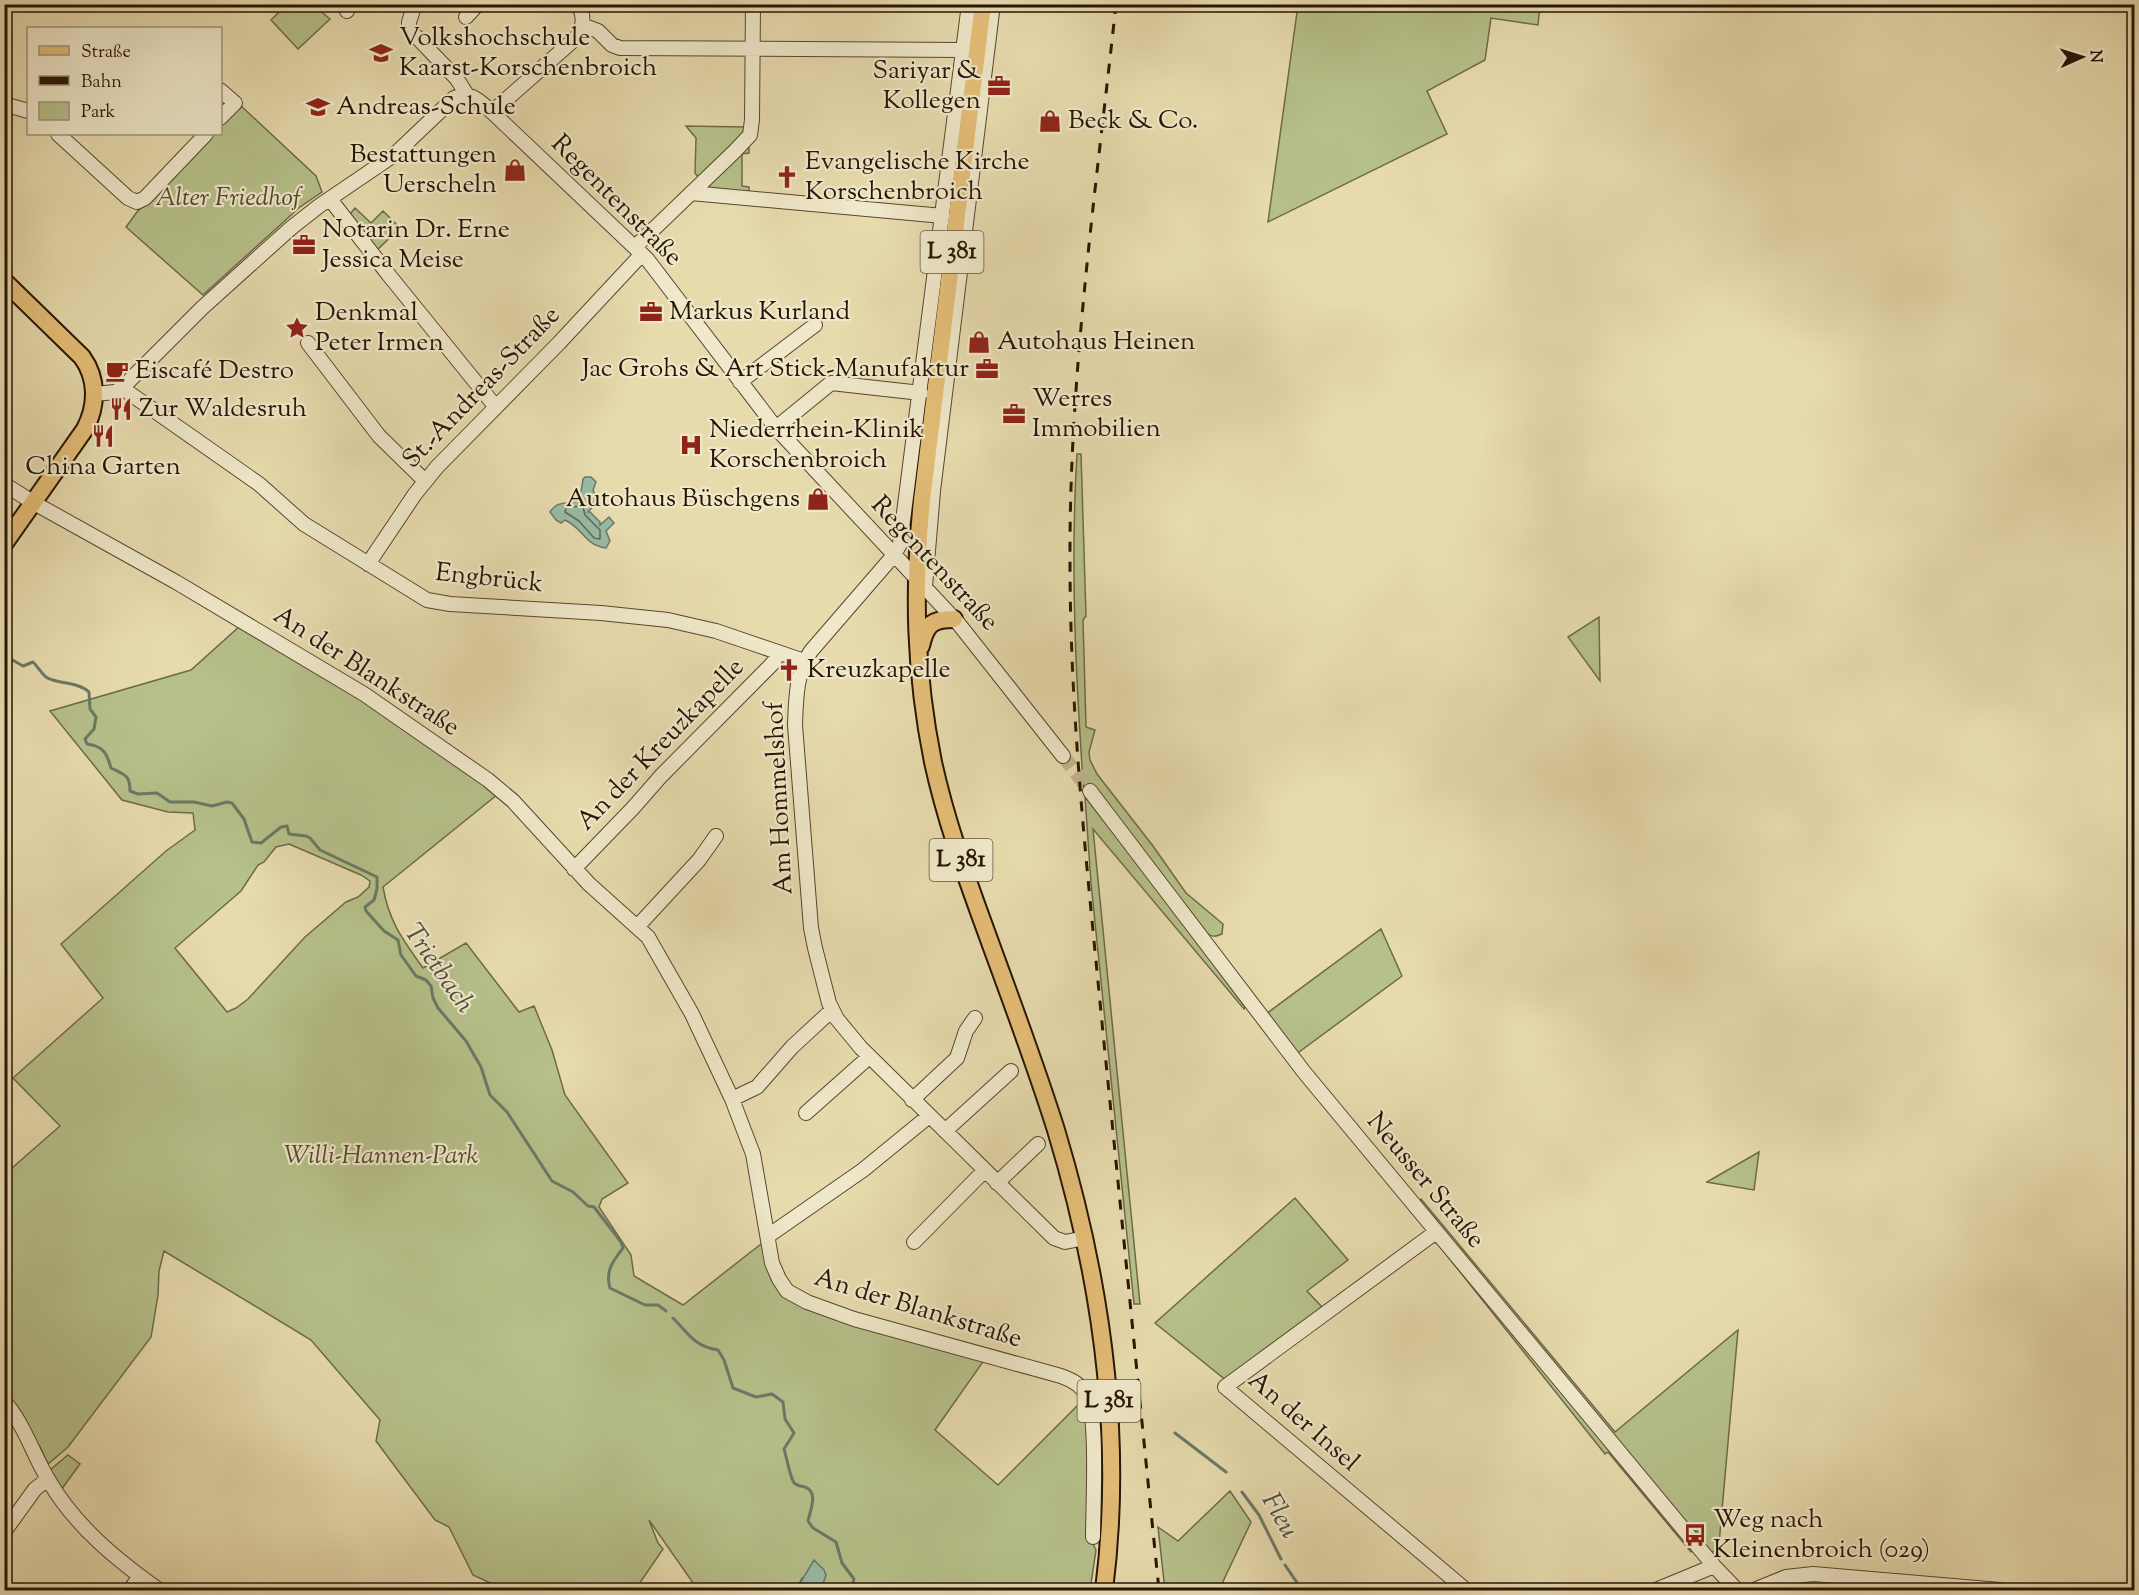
<svg xmlns="http://www.w3.org/2000/svg" width="2139" height="1595" font-family="'Sorts Mill Goudy',serif">
  <rect width="100%" height="100%" fill="#e7dbae"/>
  <filter id="stains"><feTurbulence type="fractalNoise" baseFrequency=".00333" numOctaves="4"/><feColorMatrix values="0 0 0 0 .2 0 0 0 0 .09 0 0 0 0 .02 0 0 0 .5 -.17"/></filter>
  <radialGradient id="worn" r=".72"><stop offset=".6" stop-color="#630" stop-opacity="0"/><stop offset="1" stop-color="#630" stop-opacity=".3"/></radialGradient>
  <path fill="#b6c08a" stroke="#6e6a48" stroke-width="1.5" fill-rule="evenodd" d="M284 4 313 5 330 19 298 49 271 20 285 6Z
    M1298 5V4L1540 5 1538 25 1491 18 1485 60 1427 91 1447 134 1268 222Z
    M240 105 316 176 322 192 300 207 203 295 126 227 137 212 211 134H220L221 124Z
    M686 126 745 127 742 134 698 177 695 173 696 138Z
    M744 148H749V153L742 154V186L749 187V193L707 187Z
    M355 208 371 223 383 211 400 228 377 250 350 214Z
    M1077 454H1081L1086 616 1083 620 1086 727 1095 730 1089 752 1090 760 1097 774 1153 846 1186 893 1223 924 1222 934C1215 937 1212 937 1206 933L1089 784 1084 795C1076 682 1070 568 1077 454Z
    M1599 617 1600 681 1568 637Z
    M240 626 362 699 498 794 383 887C389 922 403 940 423 968L466 943 519 1012 534 1006 552 1050 565 1095 628 1183 602 1199 599 1207 631 1255 634 1276 683 1305 761 1244 764 1245 778 1289 985 1359 935 1430 998 1485 1082 1401 1087 1405 1089 1536 1096 1550 1090 1590H821V1588L802 1578 796 1590H698L649 1520 658 1543 663 1549 635 1590H505L473 1575 449 1527 435 1520 376 1441 380 1420 311 1340 164 1251 159 1271 158 1295 151 1337 68 1447 48 1464 40 1447 5 1398V1177L12 1168 60 1126 13 1078 103 998 61 944 166 851 195 830 193 813 168 812 122 800 50 711 191 670ZM289 844 361 875 370 881 369 887 358 897 346 902 305 937 248 999 236 1008 227 1012 175 948 241 891 258 865 264 862 276 847Z
    M1085 797 1161 893 1245 1007 1244 1009 1093 829 1140 1304H1134L1091 883Z
    M1381 929 1402 976 1295 1055 1266 1014Z
    M1759 1152 1754 1190 1706 1182H1707Z
    M1295 1198 1348 1260 1307 1291 1322 1307 1227 1381 1155 1323Z
    M1421 1199 1615 1432 1738 1330 1719 1544 1717 1551 1710 1552 1700 1541 1702 1537 1694 1528 1691 1530 1418 1202Z
    M1437 1240 1693 1550 1691 1552 1608 1452 1605 1454 1437 1243 1429 1242Z
    M68 1455 80 1464 61 1490 50 1470Z
    M1230 1491 1251 1522 1219 1590H1165L1158 1527 1178 1541Z"/>
  <path fill="#97bba7" stroke="#6a7966" stroke-width="1.5" d="M585 477H591L596 482 593 490 598 501 588 512H590L600 522V525L609 517 614 523 606 531 610 541 606 548C583 544 584 529 565 520L561 523 556 520 550 512C559 498 569 507 577 499 582 495 582 485 583 479Z
    M814 1560 824 1570 826 1575 821 1590H796Z"/>
  <g fill="none" stroke-linecap="round" stroke-linejoin="round">
    <path stroke="#5f6856" stroke-width="1.5" d="M580 506 583 507 585 515 600 530V539L594 538 579 521 565 512 566 508Z"/>
    <path stroke="#6a7966" stroke-width="3" d="M4 641 9 658 23 666 33 662C38 667 41 673 46 677 55 684 77 681 89 692L90 709 96 717 94 729 85 739 87 744C103 746 107 753 111 768 125 775 130 775 130 791L138 794 157 793 170 802H194L212 806 227 802 232 803 244 819 252 842 261 843 281 827 287 826 289 834 306 836 310 838 320 850 377 877V889L374 900 365 907 366 911 384 931 398 940 401 955 416 976 426 980 431 986 433 998 438 1008 466 1041 481 1067 490 1095 507 1112 552 1181 573 1192 588 1206 594 1207 621 1242 623 1248C613 1261 605 1271 610 1288L645 1305H658L666 1311
      M673 1318C689 1334 694 1346 718 1350L724 1360 733 1388 756 1397 772 1394 783 1402 785 1419 794 1433 784 1449C787 1459 789 1472 793 1481 796 1487 800 1485 805 1487 819 1492 810 1511 808 1521L813 1528 836 1542 842 1563 854 1579 851 1590
      M1175 1433 1226 1472
      M1242 1492 1259 1515 1281 1559
      M1285 1565 1302 1590"/>
    <path stroke="#c1b38c" stroke-width="14" stroke-dasharray="14 7" stroke-linecap="butt" d="M1063 756 1090 791"/>
    <g stroke="#57462f" stroke-width="16">
      <path id="minor" d="M415 4 409 22V29L457 79 467 95
        M969 4 900 544 894 555 811 651C796 672 796 699 795 725L811 928 815 948 829 1003 837 1019 861 1048 1054 1238 1065 1242 1085 1238
        M347 11 349 4
        M466 17 478 4
        M582 25 598 31 612 45 620 48 964 50
        M220 90 235 103 220 118
        M4 104 28 111
        M492 112 576 38C584 27 585 17 578 4
        M58 134 128 198 137 202 145 198 206 134
        M691 193 943 216
        M330 199 388 274 495 406
        M635 247 735 151 750 135 752 120 753 4
        M308 343 379 436 425 481
        M740 382 815 325
        M122 388 259 484 304 524 427 600 450 604 601 613 668 620 716 631 804 661
        M95 394 115 392 122 388 202 308 291 228 319 206 394 155 454 98C471 90 480 102 492 112L647 259 776 428 958 623 1063 756
        M776 428 831 383 921 393
        M4 484 34 503 176 582 364 694 488 780 513 801 589 884 648 937 692 1014 732 1099 753 1154 772 1263 779 1279 787 1291 807 1302 854 1319 1061 1376C1072 1380 1082 1385 1087 1396 1098 1416 1093 1509 1093 1537
        M368 564 415 494 437 467 559 343 642 254
        M925 587 933 491 993 4
        M1090 791 1304 1072 1714 1566 1737 1590
        M574 869 633 808 661 776 774 662 778 652
        M637 927 699 860 716 836
        M732 1099 757 1087 792 1047 832 1010
        M912 1100 957 1058 966 1031 975 1018
        M806 1113 869 1057
        M945 1131 1011 1071
        M997 1183 1038 1144
        M1436 1232 1225 1387 1466 1590
        M768 1236 863 1170 929 1116
        M914 1242 985 1170
        M4 1401C25 1425 33 1455 49 1481 76 1527 117 1560 159 1590
        M4 1532 35 1489 48 1479
        M130 1590 140 1576
        M1656 1590 1714 1566
        M1754 1590 1786 1577 1813 1574 2000 1590"/>
    </g>
    <g stroke="#271505" stroke-width="20">
      <path id="major" d="M983 4 922 500C913 590 915 673 933 762 945 817 964 871 983 923 1008 992 1034 1060 1056 1130 1101 1279 1124 1435 1104 1590
        M4 281 82 357C98 379 97 406 85 429L4 544
        M921 646C926 624 932 619 954 619"/>
    </g>
    <use href="#minor" stroke="#efe8ca" stroke-width="14"/>
    <use href="#major" stroke="#e4be77" stroke-width="16"/>
    <path stroke="#271505" stroke-width="3" stroke-dasharray="10 10" stroke-linecap="butt" d="M1116 4C1096 190 1069 376 1070 562 1070 720 1088 876 1103 1033 1122 1219 1140 1405 1159 1590"/>
  </g>
  <defs>
    <g id="university-bare" transform="scale(1.8)"><path d="M0-5L7-2L0 1L-7-2ZM-4 1L0 2.5L4 1V4Q0 6-4 4Z" fill="#8f2418" stroke="#efe8ca" stroke-width="2.5" paint-order="stroke"/></g>
    <g id="office-bare" transform="scale(1.8)"><path d="M-6-3h4V-5.5h4V-3h4V5H-6ZM-1-4.5V-3h2v-1.5ZM-6 0V1H6V0Z" fill="#8f2418" stroke="#efe8ca" stroke-width="2.5" paint-order="stroke"/></g>
    <g id="school-bare" transform="scale(1.8)"><path d="M0-5L7-2L0 1L-7-2ZM-4 1L0 2.5L4 1V4Q0 6-4 4Z" fill="#8f2418" stroke="#efe8ca" stroke-width="2.5" paint-order="stroke"/></g>
    <g id="shop-bare" transform="scale(1.8)"><path d="M-5-2.5h2.3a2.7 3.5 0 0 1 5.4 0H5L5.5 6h-11ZM-1.5-2.5h3a1.5 2.3 0 0 0-3 0Z" fill="#8f2418" stroke="#efe8ca" stroke-width="2.5" paint-order="stroke"/></g>
    <g id="church-bare" transform="scale(1.8)"><path d="M-1.2-6h2.4v3.5h3.3v2.4h-3.3V6h-2.4V-.1h-3.3v-2.4h3.3Z" fill="#8f2418" stroke="#efe8ca" stroke-width="2.5" paint-order="stroke"/></g>
    <g id="sight-bare" transform="scale(1.8)"><path d="M0-6L1.8-2.2L6-1.7L2.9 1.2L3.7 5.4L0 3.3L-3.7 5.4L-2.9 1.2L-6-1.7L-1.8-2.2Z" fill="#8f2418" stroke="#efe8ca" stroke-width="2.5" paint-order="stroke"/></g>
    <g id="cafe-bare" transform="scale(1.8)"><path d="M-5.5-4.5H6V0H3Q3 3.5 0 3.5H-2.5Q-5.5 3.5-5.5 0ZM3-3.2v2h1.7v-2ZM-6 4.5H4V6H-6Z" fill="#8f2418" stroke="#efe8ca" stroke-width="2.5" paint-order="stroke"/></g>
    <g id="restaurant-bare" transform="scale(1.8)"><path d="M-5-6h1v4h1v-4h1v4h1v-4h1v5L-1.5 .5V6h-2V.5L-5-1ZM5-6V6H3V1.5H1.5Q1.5-4 5-6Z" fill="#8f2418" stroke="#efe8ca" stroke-width="2.5" paint-order="stroke"/></g>
    <g id="hospital-bare" transform="scale(1.8)"><path d="M-5-5h3v3.5h4V-5h3V5h-3V1.5h-4V5h-3Z" fill="#8f2418" stroke="#efe8ca" stroke-width="2.5" paint-order="stroke"/></g>
    <g id="bus-bare" transform="scale(1.8)"><path d="M-5-6H5V4H4V6H2V4H-2V6H-4V4H-5ZM-3.5-4V0h7V-4ZM-3.5 1.2v1.5H-2V1.2ZM2 1.2v1.5H3.5V1.2Z" fill="#8f2418" stroke="#efe8ca" stroke-width="2.5" paint-order="stroke"/></g>
  </defs>
  <g fill-rule="evenodd">
    <use href="#university-bare" x="381" y="53"/>
    <use href="#office-bare" x="999" y="86"/>
    <use href="#school-bare" x="318" y="107"/>
    <use href="#shop-bare" x="1050" y="121"/>
    <use href="#shop-bare" x="515" y="170"/>
    <use href="#church-bare" x="787" y="177"/>
    <use href="#office-bare" x="304" y="245"/>
    <use href="#office-bare" x="651" y="312"/>
    <use href="#sight-bare" x="297" y="328"/>
    <use href="#shop-bare" x="979" y="342"/>
    <use href="#office-bare" x="987" y="369"/>
    <use href="#cafe-bare" x="117" y="371"/>
    <use href="#restaurant-bare" x="121" y="409"/>
    <use href="#office-bare" x="1014" y="414"/>
    <use href="#restaurant-bare" x="103" y="436"/>
    <use href="#hospital-bare" x="691" y="445"/>
    <use href="#shop-bare" x="818" y="499"/>
    <use href="#church-bare" x="789" y="670"/>
    <use href="#bus-bare" x="1695" y="1535"/>
  </g>
  <g text-anchor="middle" dominant-baseline="central" stroke-width="4.5" stroke-linejoin="round" paint-order="stroke">
    <g fill="#efe8ca" stroke="#635440" stroke-width="1.5">
      <rect x="920.5" y="231" width="63" height="42" rx="4.5"/>
      <rect x="929.5" y="839" width="63" height="42" rx="4.5"/>
      <rect x="1077.5" y="1380" width="63" height="42" rx="4.5"/>
    </g>
    <g font-size="24" font-weight="bold" fill="#271505">
      <text x="952" y="252">L 381</text>
      <text x="961" y="860">L 381</text>
      <text x="1109" y="1401">L 381</text>
    </g>
    <g font-size="26" fill="#271505" stroke="#efe8ca" text-anchor="start">
      <text x="399" y="38">Volkshochschule<tspan x="399" dy="30">Kaarst-Korschenbroich</tspan></text>
      <text x="981" y="71" text-anchor="end">Sariyar &amp;<tspan x="981" dy="30">Kollegen</tspan></text>
      <text x="336" y="107">Andreas-Schule</text>
      <text x="1068" y="121">Beck &amp; Co.</text>
      <text x="497" y="155" text-anchor="end">Bestattungen<tspan x="497" dy="30">Uerscheln</tspan></text>
      <text x="805" y="162">Evangelische Kirche<tspan x="805" dy="30">Korschenbroich</tspan></text>
      <text x="322" y="230">Notarin Dr. Erne<tspan x="322" dy="30">Jessica Meise</tspan></text>
      <text x="669" y="312">Markus Kurland</text>
      <text x="315" y="313">Denkmal<tspan x="315" dy="30">Peter Irmen</tspan></text>
      <text x="997" y="342">Autohaus Heinen</text>
      <text x="969" y="369" text-anchor="end">Jac Grohs &amp; Art Stick-Manufaktur</text>
      <text x="135" y="371">Eiscafé Destro</text>
      <text x="1032" y="399">Werres<tspan x="1032" dy="30">Immobilien</tspan></text>
      <text x="139" y="409">Zur Waldesruh</text>
      <text x="709" y="430">Niederrhein-Klinik<tspan x="709" dy="30">Korschenbroich</tspan></text>
      <text x="103" y="467" text-anchor="middle">China Garten</text>
      <text x="800" y="499" text-anchor="end">Autohaus Büschgens</text>
      <text x="807" y="670">Kreuzkapelle</text>
      <text x="1713" y="1520">Weg nach<tspan x="1713" dy="30">Kleinenbroich (029)</tspan></text>
    </g>
    <g font-size="26" font-style="italic" fill="#52482d" stroke="#efe8ca">
      <text x="228" y="198">Alter Friedhof</text>
      <text x="381" y="1156">Willi-Hannen-Park</text>
    </g>
    <g font-size="26" fill="#271505" stroke="#efe8ca">
      <text transform="translate(616 201) rotate(45)">Regentenstraße</text>
      <text transform="translate(482 388) rotate(-46)">St.-Andreas-Straße</text>
      <text transform="translate(934 564) rotate(47)">Regentenstraße</text>
      <text transform="translate(489 579) rotate(6)">Engbrück</text>
      <text transform="translate(366 672) rotate(33)">An der Blankstraße</text>
      <text transform="translate(661 745) rotate(-46)">An der Kreuzkapelle</text>
      <text transform="translate(780 798) rotate(-93)">Am Hommelshof</text>
      <text transform="translate(1425 1181) rotate(50)">Neusser Straße</text>
      <text transform="translate(918 1309) rotate(17)">An der Blankstraße</text>
      <text transform="translate(1303 1422) rotate(41)">An der Insel</text>
    </g>
    <g font-size="27" font-style="italic" fill="#4e4f3e" stroke="#efe8ca">
      <text transform="translate(438 969) rotate(55)">Trietbach</text>
      <text transform="translate(1279 1516) rotate(60)">Fleu</text>
    </g>
  </g>
  <rect width="2139" height="1595" fill="none" stroke="#e7dbae" stroke-width="24"/>
  <rect x="6" y="6" width="2127" height="1583" fill="none" stroke="#271505" stroke-width="3"/>
  <rect x="12" y="12" width="2115" height="1571" fill="none" stroke="#271505" stroke-width="1.5"/>
  <rect x="27" y="27" width="195" height="108" fill="#efe8ca" stroke="#9f947b" stroke-width="1.5"/>
  <rect x="39" y="46" width="30" height="9" fill="#e4be77" stroke="#9f947b" stroke-width="1.5"/>
  <text x="81" y="57" font-size="18" fill="#271505">Straße</text>
  <rect x="39" y="76" width="30" height="9" fill="#271505" stroke="#9f947b" stroke-width="1.5"/>
  <text x="81" y="87" font-size="18" fill="#271505">Bahn</text>
  <rect x="39" y="102" width="30" height="18" fill="#b6c08a" stroke="#9f947b" stroke-width="1.5"/>
  <text x="81" y="117" font-size="18" fill="#271505">Park</text>
  <g transform="translate(2082 57) rotate(87)" stroke="#efe8ca" stroke-width="4.5" paint-order="stroke">
  <path d="M0-4.5L10 22L0 15L-10 22Z" fill="#271505"/>
  <text y="-9" font-size="16" font-weight="bold" text-anchor="middle" fill="#271505">N</text>
  </g>
  <rect width="100%" height="100%" filter="url(#stains)"/>
  <rect width="100%" height="100%" fill="url(#worn)"/>
</svg>
